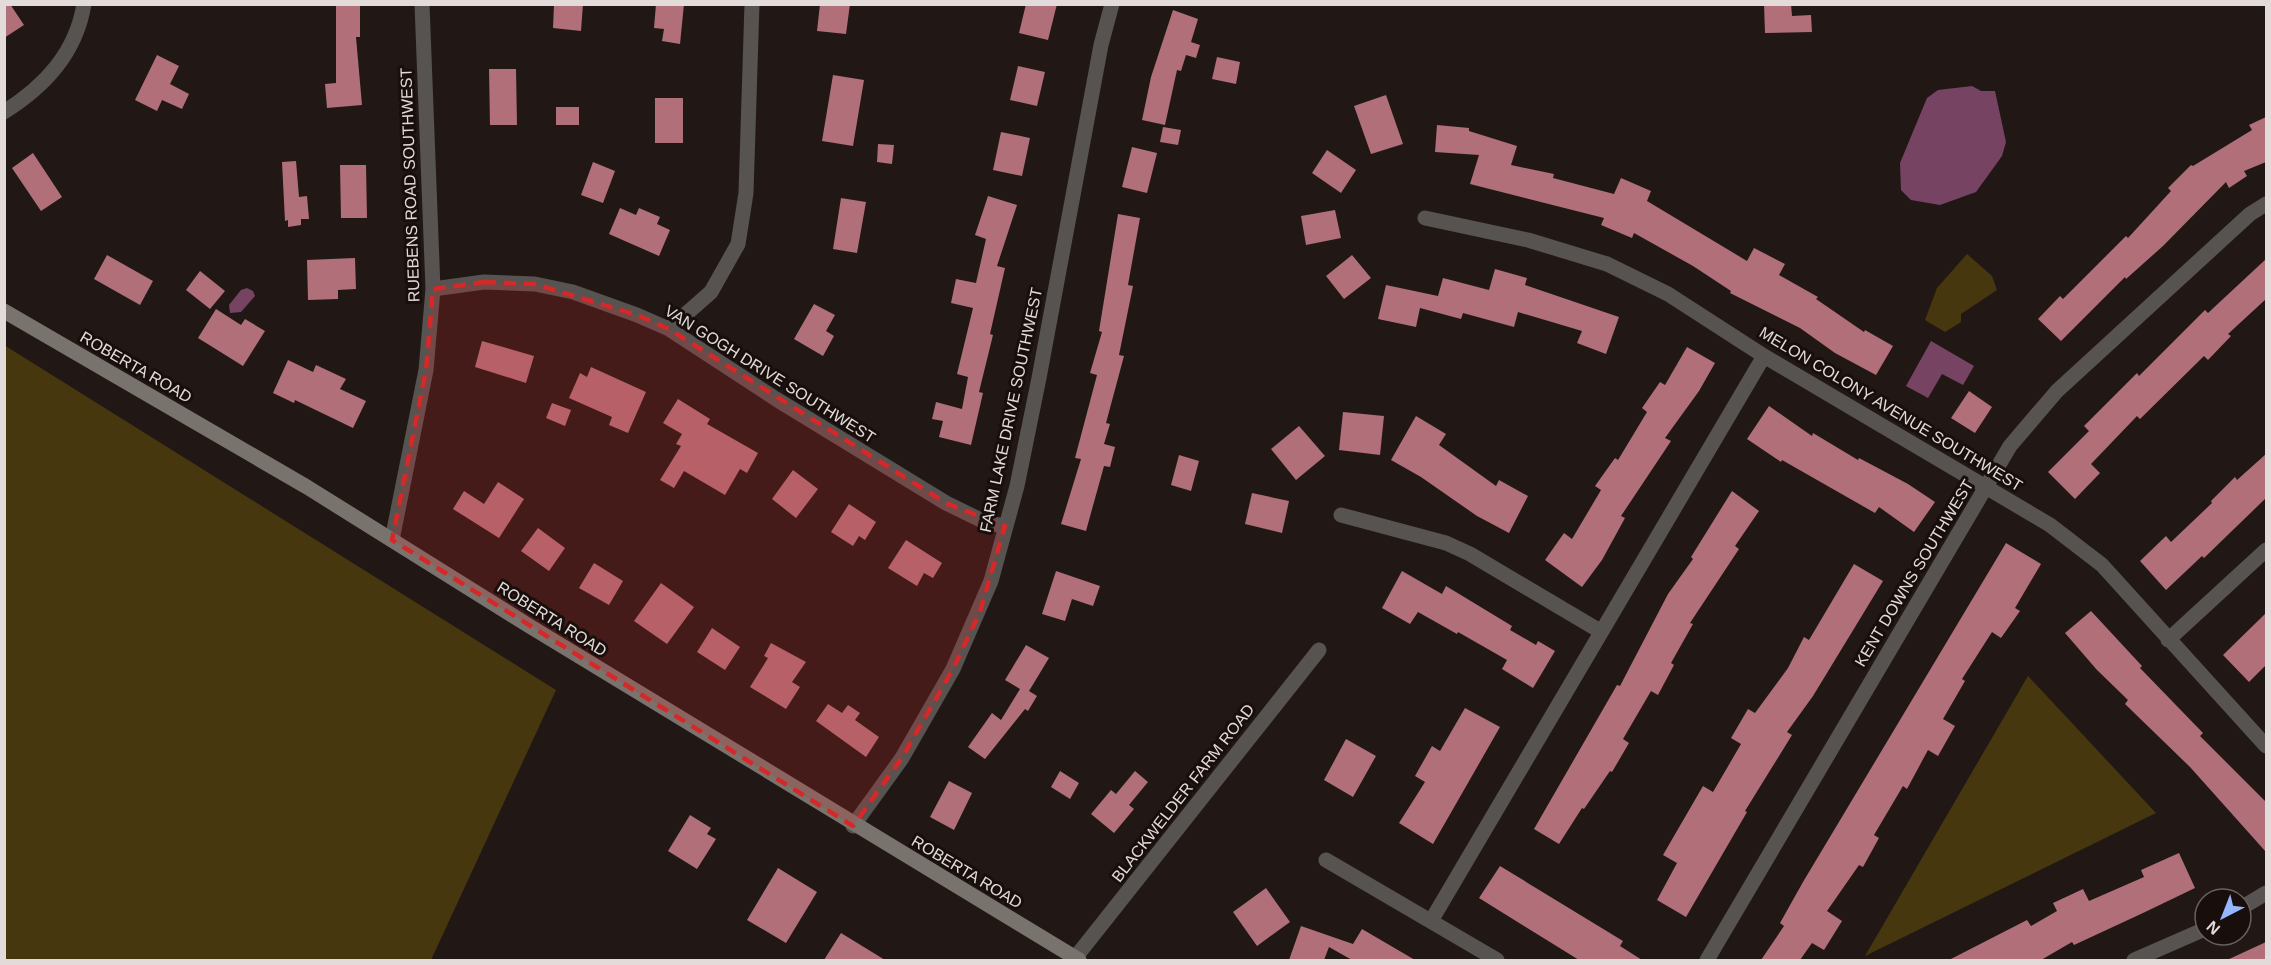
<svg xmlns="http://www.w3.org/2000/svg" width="2271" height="965" font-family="Helvetica,sans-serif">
  <rect width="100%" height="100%" fill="#211816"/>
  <path fill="#46370f" d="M1967 254 1992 276 1997 290 1961 314V322L1945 332 1925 320 1937 288Z
    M4 345 556 690 431 960H5Z
    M2028 676 2156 813 1865 956Z"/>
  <path fill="#774363" d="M1972 86 1981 91H1995L2006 142 2002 156 1976 192 1940 205 1911 200 1901 190 1900 163 1927 98 1938 90Z
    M247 288 253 291 255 296 241 312 230 313 229 305 241 290Z
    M1931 341 1974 366 1963 385 1942 374 1928 398 1906 386Z"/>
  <path fill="#b06f79" d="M4 4H10L24 25 4 38Z
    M336 4H360V37H356L362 105 327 108 325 84 336 83Z
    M554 4H583L581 31 553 28Z
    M656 4H684L680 44 662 41 664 29 654 28Z
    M820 4H850L846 34 817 31Z
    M1026 4H1057L1048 40 1019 33Z
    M1764 4H1791L1792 16 1811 15 1812 32 1765 33Z
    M1173 10 1198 19 1191 42 1200 45 1196 58 1186 55 1181 71 1177 70 1165 125 1142 120 1151 77Z
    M157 55 179 66 170 84 189 94 182 109 162 100 157 111 135 100Z
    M1217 57 1240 62 1236 84 1212 79Z
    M1018 66 1045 72 1037 106 1010 100Z
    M489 69H516L517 125H490Z
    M833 75 864 80 853 146 822 141Z
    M1386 95 1403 144 1371 154 1354 106Z
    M655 98H683V143H655Z
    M556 107H579V125H556Z
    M2266 117V162L2244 171 2247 176 2229 188 2226 182 2163 246 2126 279 2125 277 2061 341 2038 319 2060 296 2063 299 2126 236 2128 238 2171 191 2168 188 2191 165 2193 166 2252 130 2249 125Z
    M1437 125 1469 128V131L1517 146 1511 165 1554 174 1553 178 1614 194 1621 178 1651 191 1647 201 1747 261 1754 248 1785 264 1779 275 1818 297 1816 299 1864 332 1865 330 1893 346 1876 375 1835 353 1800 328 1730 293 1731 291 1693 266 1634 233 1632 238 1601 225 1604 218 1470 184 1479 155 1435 152Z
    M1163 127 1181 130 1178 145 1160 142Z
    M1001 132 1030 138 1022 176 993 170Z
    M878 144 894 145 892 164 877 162Z
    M1132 147 1157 153 1147 193 1122 187Z
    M1327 150 1356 170 1341 193 1312 173Z
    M33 153 62 197 41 211 12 168Z
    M296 161 299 197 307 196 309 219H301V225L288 227V220L285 221 282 162Z
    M593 162 615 171 603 203 581 195Z
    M340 165H366L367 218H341Z
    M988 196 1017 205 997 266 1005 268 990 334 993 335 979 392 983 393 971 445 939 437 943 421 932 419 936 402 962 409 968 377 957 374 973 308 951 303 956 279 976 283 986 239 975 235Z
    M841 198 866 202 857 253 833 249Z
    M620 208 636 215 639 208 660 217 657 224 670 230 659 256 609 234Z
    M1335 210 1341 238 1306 245 1301 216Z
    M1118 214 1140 218 1128 285 1133 286 1119 355 1124 356 1106 423 1110 424 1104 444 1115 447 1110 467 1104 466 1086 531 1061 524 1081 459 1075 458 1097 375 1090 373 1102 332 1099 331Z
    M107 255 153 281 140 305 94 279Z
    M1352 255 1371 278 1344 299 1326 276Z
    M355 258 356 289 338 290V299L308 300 307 260Z
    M2266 259V299L2228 334 2231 336 2208 360 2204 356 2140 419 2137 416 2091 464 2100 473 2075 499 2048 472 2089 431 2084 426 2137 373 2139 376 2205 310 2208 313Z
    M1495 269 1527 278 1525 285 1619 317 1606 354 1577 343 1582 331 1518 312 1514 327 1463 313 1461 319 1420 308 1416 327 1378 319 1386 285 1438 296 1443 278 1489 290Z
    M200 271 225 291 210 309 186 290Z
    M814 304 835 315 826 331 834 336 823 356 794 339Z
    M216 309 241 325 245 319 265 331 243 366 198 338Z
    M482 341 534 356 526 383 475 367Z
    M1687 347 1715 363 1699 391 1665 438 1671 441 1621 516 1625 518 1602 560 1582 587 1545 560 1564 533 1572 539 1601 490 1595 486 1615 458 1618 460 1647 412 1642 408 1660 382 1665 385Z
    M288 360 313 372 316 365 346 379 340 389 366 401 353 428 295 400 294 403 273 393Z
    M591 367 646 392 628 433 609 425 612 417 569 398 580 373 587 377Z
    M1969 391 1992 407 1975 433 1951 418Z
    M678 399 710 419 707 424 758 453 747 473 740 469 725 495 684 471 674 488 660 480 681 446 676 444 682 434 663 423Z
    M552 403 571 410 565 426 546 418Z
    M1769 406 1812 436 1813 433 1858 460 1859 458 1908 484 1935 502 1914 532 1879 507 1875 513 1782 460 1781 462 1747 439Z
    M1343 412 1384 416 1380 455 1339 450Z
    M1416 416 1446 434 1439 445 1496 486 1499 480 1528 496 1509 533 1477 516 1421 477 1391 460Z
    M1299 426 1325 456 1296 480 1271 449Z
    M2266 454V498L2204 558 2202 556 2166 590 2140 561 2166 536 2171 542 2212 503 2211 501 2235 477 2237 480Z
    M1179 455 1199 461 1191 491 1171 485Z
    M793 470 818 489 796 518 772 499Z
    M498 482 524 499 499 538 453 509 464 491 484 504Z
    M1732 491 1759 511 1735 546 1739 549 1690 623 1693 624 1671 663 1674 665 1658 695 1651 691 1623 739 1629 743 1612 772 1610 771 1584 809 1582 808 1559 844 1534 829 1617 685 1620 686 1668 594 1693 559 1691 557Z
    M1252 493 1289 501 1282 533 1245 524Z
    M849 504 876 522 865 540 859 536 853 546 831 532Z
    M538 528 565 548 549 571 521 551Z
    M906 540 942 563 933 578 924 573 917 586 888 568Z
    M2006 543 2041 564 2015 608 2020 611 2001 638 1992 632 1962 679 1965 681 1943 719 1955 726 1938 756 1928 750 1907 789 1903 786 1874 835 1879 838 1863 867 1859 865 1827 911 1842 921 1824 950 1812 943 1800 960H1761L1784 926 1780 923 1803 882Z
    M594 563 623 581 609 605 579 588Z
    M1854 564 1883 581 1813 696 1787 732 1792 735 1745 811 1747 812 1686 917 1657 900 1677 863 1663 855 1703 786 1713 792 1741 744 1731 738 1748 709 1755 713 1788 668 1804 637 1809 640Z
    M1056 571 1100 586 1093 606 1072 599 1065 621 1042 614Z
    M1402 571 1442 594 1446 586 1512 626 1510 630 1536 645 1538 641 1555 651 1533 688 1502 669 1507 660 1458 632 1457 634 1418 612 1410 624 1382 608Z
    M661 583 694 607 667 644 634 621Z
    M2091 611 2142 666 2140 668 2203 733 2200 736 2266 802V852L2190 767 2125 704 2128 700 2097 670 2065 633Z
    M2266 613V665L2249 682 2223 655Z
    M712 628 740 647 725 670 697 652Z
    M771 643 806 662 792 682 800 687 786 709 750 687 768 658 764 656Z
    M1026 645 1049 658 1029 691 1037 696 1028 711 1025 709 985 759 968 747 992 713 1001 720 1020 689 1005 680Z
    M828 704 842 713 848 705 860 713 855 720 879 737 866 757 816 721Z
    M1465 708 1500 727 1433 844 1399 823 1425 782 1415 776 1432 746 1440 751Z
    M1346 739 1376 756 1353 797 1324 780Z
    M1060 771 1079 783 1070 799 1051 787Z
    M1135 771 1148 782 1129 805 1134 809 1114 833 1091 814 1111 790 1116 794Z
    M949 781 972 793 954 830 930 817Z
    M690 815 711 828 707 834 716 839 697 869 668 851Z
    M2179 853 2195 888 2143 913 2074 945 2072 942 2041 960H1949L2027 920 2031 926 2057 911 2053 903 2083 889 2089 901 2144 877 2141 870Z
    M1500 866 1623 941 1620 946 1642 960H1579L1479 898Z
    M778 868 817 892 786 943 747 920Z
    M1266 888 1290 922 1257 946 1233 912Z
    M1301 926 1353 944 1362 929 1415 960H1352L1329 947 1324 960H1289Z
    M841 933 885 960H824Z
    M2266 942V960H2227Z"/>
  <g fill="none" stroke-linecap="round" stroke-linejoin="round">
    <path stroke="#575350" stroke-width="15" d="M4 112C45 86 76 53 84 4
      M1425 218 1528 240 1607 264 1668 294 1764 356 2050 525 2102 565 2266 746
      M433 289 484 282 535 284 573 292 637 315 669 329 776 399 946 503 987 523 1005 526
      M669 329 711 292 738 244 746 193 752 4
      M1341 515 1446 543 1470 554 1600 631
      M392 540 426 370 433 289 422 4
      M2168 640 2266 550
      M853 826 902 758 953 669 991 581 1017 486 1039 378 1101 45 1112 4
      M1326 860 1497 960
      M2241 908 2266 893
      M1431 921 1764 356
      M1075 958 1319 650
      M1707 960 2010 446 2057 391 2250 214 2266 204
      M2134 960 2205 929"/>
    <path stroke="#79736e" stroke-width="15" d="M4 311 307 487 531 627 1079 960"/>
  </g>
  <path fill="#d62828" fill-opacity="0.2" stroke="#d62828" stroke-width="4.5" stroke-dasharray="12 8" stroke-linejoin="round" d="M484 282 535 284 637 315 669 329 946 503 1005 526 980 612 953 669 902 758 853 826 392 540 426 370 433 289Z"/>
  <g text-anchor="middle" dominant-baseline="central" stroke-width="6" stroke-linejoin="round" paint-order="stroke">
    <g font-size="16" fill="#e2dbd9" stroke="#180f0d">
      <text transform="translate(410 185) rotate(-92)">RUEBENS ROAD SOUTHWEST</text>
      <text transform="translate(136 367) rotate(30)">ROBERTA ROAD</text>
      <text transform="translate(770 374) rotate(32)">VAN GOGH DRIVE SOUTHWEST</text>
      <text transform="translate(1891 409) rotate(31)">MELON COLONY AVENUE SOUTHWEST</text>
      <text transform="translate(1011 410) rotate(-78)">FARM LAKE DRIVE SOUTHWEST</text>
      <text transform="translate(1914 573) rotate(-59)">KENT DOWNS SOUTHWEST</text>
      <text transform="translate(552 619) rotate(32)">ROBERTA ROAD</text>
      <text transform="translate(1183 793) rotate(-52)">BLACKWELDER FARM ROAD</text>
      <text transform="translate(967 872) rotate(31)">ROBERTA ROAD</text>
    </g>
  </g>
  <rect width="2271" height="965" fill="none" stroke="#e2dbd9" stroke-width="12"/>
  <g transform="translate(2223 917) rotate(222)"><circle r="28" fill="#180f0d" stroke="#69615f" stroke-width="1.5"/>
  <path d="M0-4.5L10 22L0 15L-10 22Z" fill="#96b6fd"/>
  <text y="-9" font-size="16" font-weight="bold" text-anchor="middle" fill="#e2dbd9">N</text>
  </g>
</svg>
